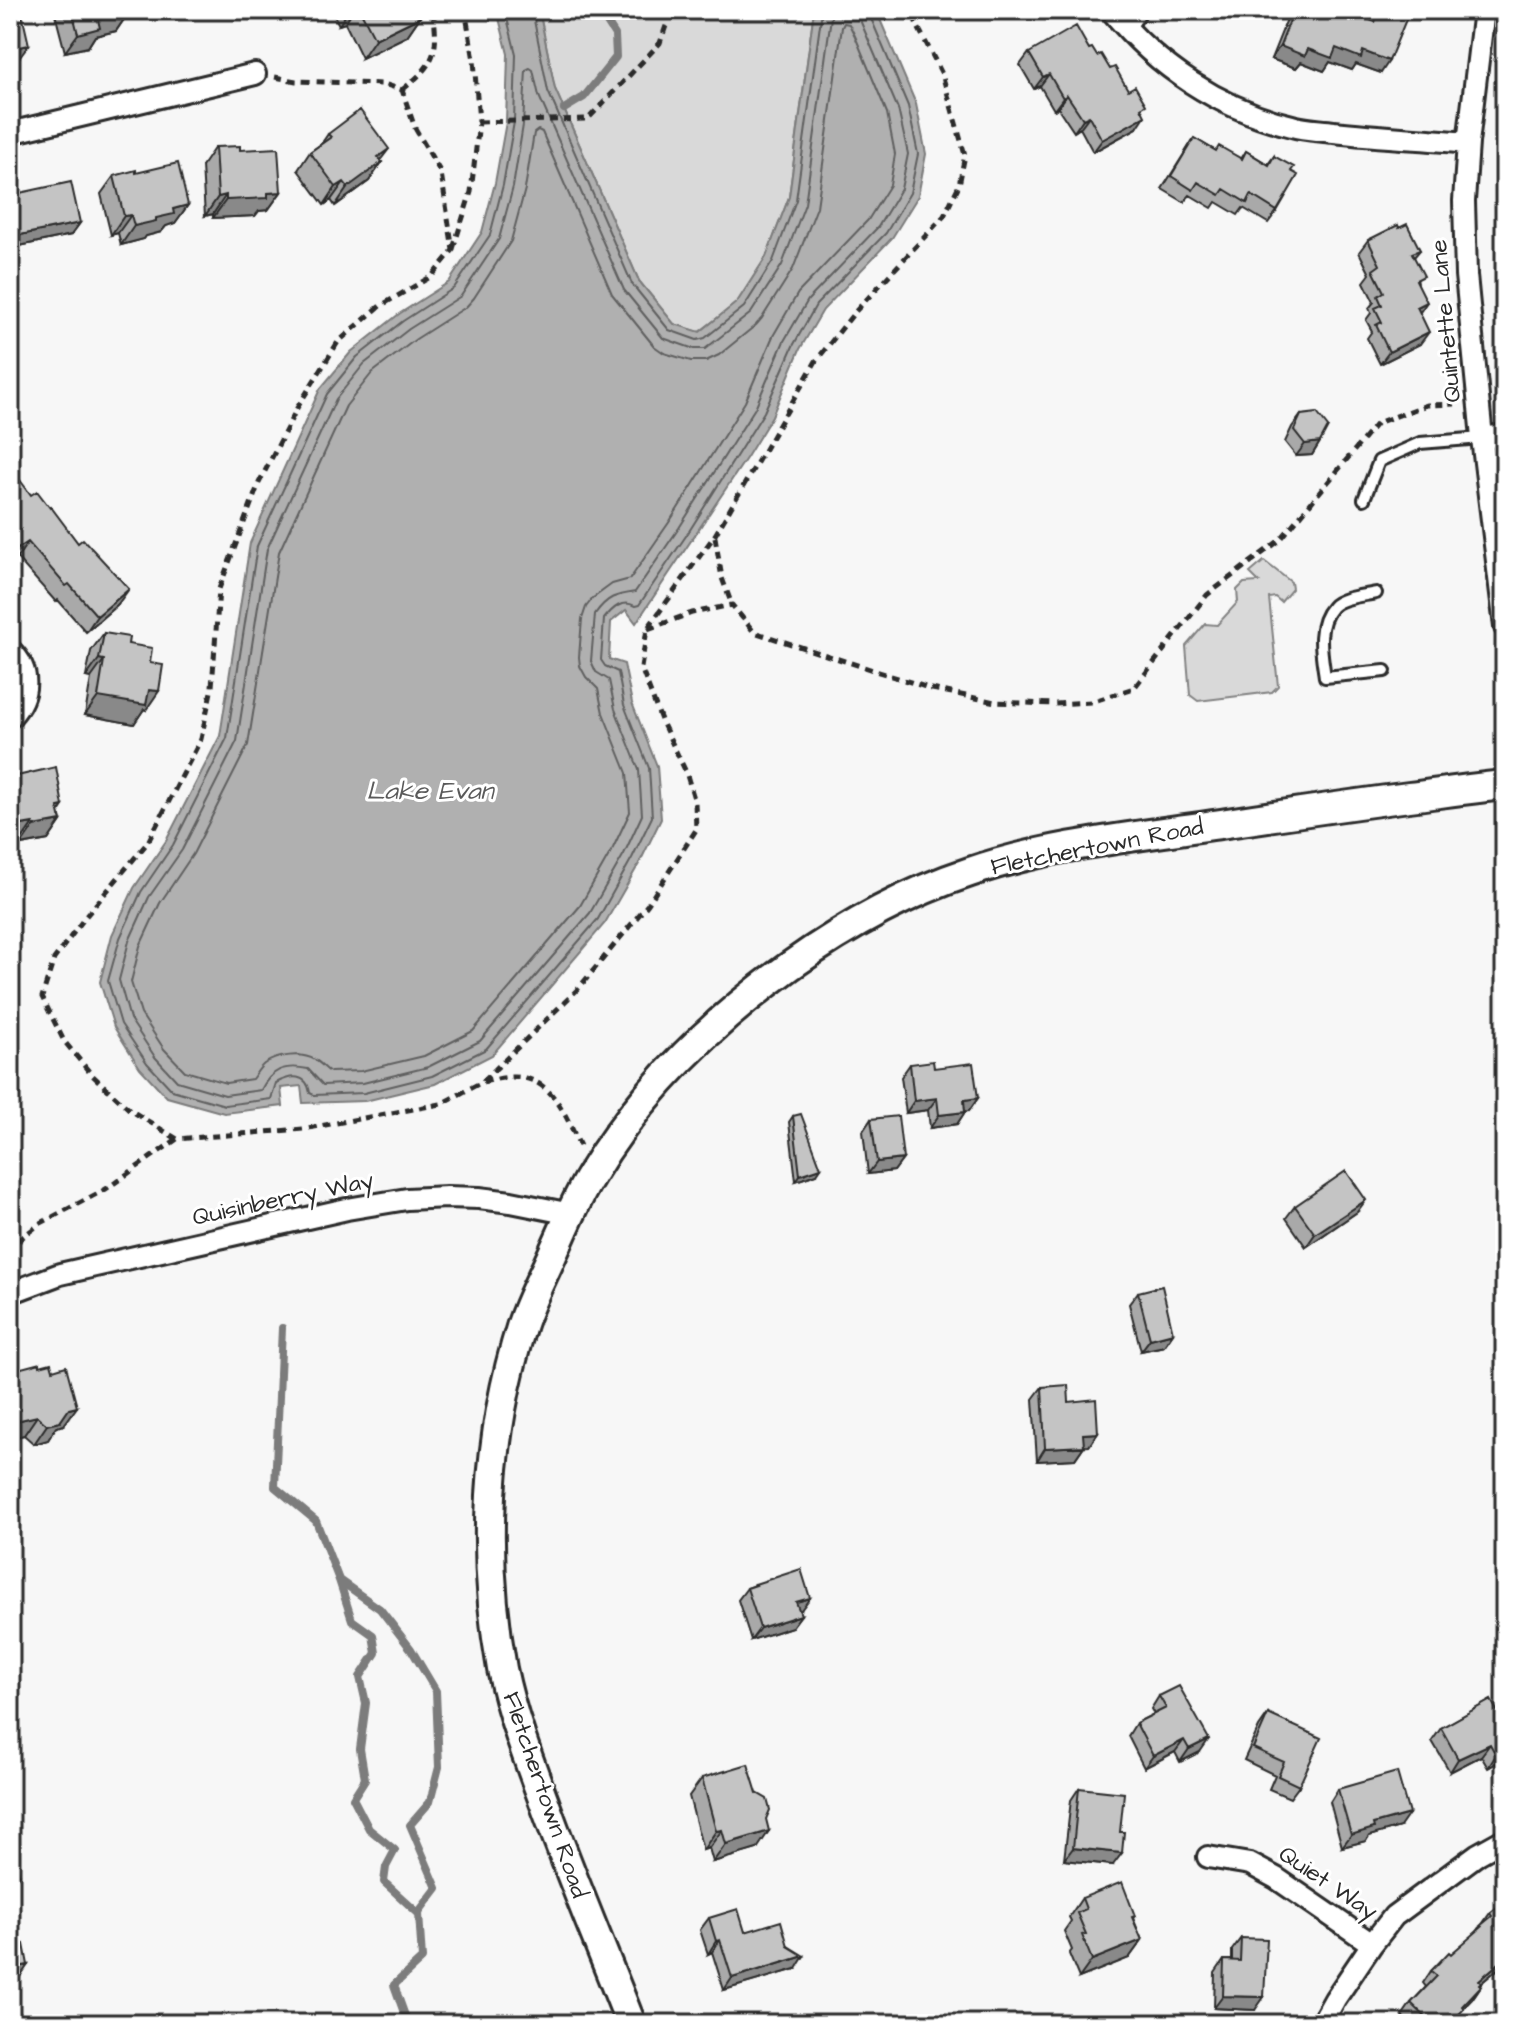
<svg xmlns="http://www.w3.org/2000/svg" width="1515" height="2034" font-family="'Architects Daughter',sans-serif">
  <rect width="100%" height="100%" fill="#f7f7f7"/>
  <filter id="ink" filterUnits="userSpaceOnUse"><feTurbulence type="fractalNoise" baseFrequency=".0125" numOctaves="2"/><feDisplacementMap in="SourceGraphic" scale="16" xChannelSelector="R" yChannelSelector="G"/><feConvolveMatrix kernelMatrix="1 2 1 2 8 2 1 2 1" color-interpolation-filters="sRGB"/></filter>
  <g filter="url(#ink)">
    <path fill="#d9d9d9" stroke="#828282" stroke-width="2" d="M539 10H814L789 197 766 257 737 303 699 332 674 324 639 281 555 89Z
      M1264 561 1291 582 1292 589 1281 602 1275 597 1269 598 1278 686 1272 692 1198 701 1190 695 1186 646 1205 624 1217 625 1238 602 1237 590 1244 583 1259 582 1250 573Z"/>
    <path fill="#b0b0b0" stroke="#7b7b7b" stroke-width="2" d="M497 10H539L555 89 639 281 674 324 700 332 737 302 766 257 789 197 814 10H876L916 104 926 154 918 196 892 238 823 310 800 349 772 416 747 457 636 623 626 610 611 622 609 659 624 664 632 703 657 766 661 819 640 862 605 923 492 1055 435 1084 365 1101 303 1103 301 1086 281 1088 283 1106 224 1113 167 1097 140 1068 114 1027 100 982 112 935 134 888 166 841 220 736 250 543 320 389 351 352 399 314 449 282 482 232 495 183 506 122 508 54Z"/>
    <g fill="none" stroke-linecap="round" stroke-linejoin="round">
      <path stroke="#606060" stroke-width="2" d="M505 10 516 54 514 122 503 185 490 235 454 288 403 321 357 357 327 394 257 546 227 738 173 845 141 892 120 938 108 981 121 1024 147 1063 172 1090 225 1105 271 1099 276 1083C291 1075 307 1073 310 1093L314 1095 364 1093 432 1076 486 1049 598 919 632 858 652 817 649 768 624 705 618 672 605 666 601 660 604 619C613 608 622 599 635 606L639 605 688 533 764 412 793 346 816 305 886 233 910 193 918 154 908 106 870 16 869 10
        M532 10 548 91 632 284 669 330 697 340 705 338 744 307 773 261 796 200 822 10
        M832 10 805 204 782 265 751 313 705 349H694L663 338 624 290 539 96 533 70 530 68 526 70 523 125 513 187 499 239 461 296 409 329 364 364 336 399 267 549 237 741 182 850 149 897 129 941 119 980 130 1019 155 1057 177 1081 225 1095 261 1090C271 1070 284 1064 308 1069L323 1085 363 1083 428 1067 480 1041 590 913 624 854 642 815 639 770 615 709 609 680 596 672 591 661 595 614C608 596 616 595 635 592L679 528 755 408 784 341 808 300 878 227 901 189 908 154 898 109 860 20 859 10
        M844 23 849 24 855 36 887 113 895 154 890 185 868 220 798 293 773 336 745 402 670 521 630 579 612 584 593 598 586 607 582 619 579 657 580 666 586 677 598 689 603 713 627 773 630 812 613 848 580 906 473 1031 424 1056 361 1071 330 1072C325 1069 321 1063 315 1060 302 1052 277 1055 264 1064 259 1068 256 1074 252 1079L226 1083 185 1071 164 1049 141 1014 131 982 140 946 160 903 193 854 248 745 279 552 346 406 372 373 416 339 466 307 474 298 511 241 525 189 534 133 538 130 542 132 612 294 654 346 664 353 691 361H706L719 355 756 325 762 318 793 269 817 207 842 27Z"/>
      <path stroke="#7b7b7b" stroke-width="8" d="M564 109 584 97 616 57 615 35 599 10
        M282 1328 275 1487 316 1521 339 1580 352 1620 373 1635 376 1653 360 1677 366 1703 360 1749 365 1779 353 1798 369 1829 395 1850 386 1867 384 1882 419 1914 422 1959 394 1985 408 2024
        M339 1580 380 1609 411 1649 436 1691 439 1767 430 1802 410 1825 437 1888 421 1909 419 1914"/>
      <g stroke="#2b2b2b" stroke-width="16">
        <path id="lane" d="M1128 31 1142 10
          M1364 499 1379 461 1420 443 1482 438
          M1376 593C1363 596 1341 597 1332 607 1315 626 1322 655 1325 677L1385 671"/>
      </g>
      <g stroke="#2b2b2b" stroke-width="26">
        <path id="street" d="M1111 10C1157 67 1220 109 1292 126 1305 130 1320 130 1334 132 1378 137 1423 139 1468 143
          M1484 10 1468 143 1464 201 1466 275 1482 438 1505 627
          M10 133 255 74
          M1482 438 1505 435
          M10 650C31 670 30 696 10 717
          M10 1293 60 1274 347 1209 407 1199 447 1197 479 1198 511 1202 571 1214
          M1208 1857 1250 1864 1276 1878 1372 1944
          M1321 2024 1335 1999 1372 1944 1394 1916 1478 1854 1505 1839"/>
      </g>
      <g stroke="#2b2b2b" stroke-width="34">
        <path id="secondary" d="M631 2024C602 1949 570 1875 543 1799 527 1756 511 1713 502 1669 481 1554 487 1436 522 1324 530 1300 543 1276 553 1253 565 1227 576 1199 591 1175 641 1091 711 1023 790 966 845 927 906 893 970 872 1052 844 1141 836 1227 823 1287 814 1348 805 1409 797 1441 793 1473 788 1505 785"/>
      </g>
      <path stroke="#2b2b2b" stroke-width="5" stroke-dasharray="8 6" stroke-linecap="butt" d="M275 77 296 81 384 84 402 90 415 128 441 173 453 250 432 276 380 306 338 342 297 408 259 483 219 589 212 687 201 739 148 842 86 916 54 959 42 997 64 1041 91 1074 130 1110 177 1139 303 1129 441 1104 482 1082 578 989 648 904 696 830 695 802 686 772 661 720 641 668 647 629 715 535 816 361 854 313 944 216 959 185 965 155 942 74 917 25 912 10
        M402 90C436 63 439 52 433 10
        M479 122 588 119 660 43 667 23 668 10
        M453 249 471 192 479 122 474 60 465 10
        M715 537 722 578 732 605
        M648 629 692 613 732 605 754 632 932 689 995 702 1053 704 1091 702 1134 688 1207 595 1280 540 1377 423 1427 405 1455 404
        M483 1082C493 1080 504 1077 514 1077 553 1077 566 1117 580 1146
        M17 1268 13 1257 20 1239 41 1223 106 1189 177 1139"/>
      <use href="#lane" stroke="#fff" stroke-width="10"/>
      <use href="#street" stroke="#fff" stroke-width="20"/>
      <use href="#secondary" stroke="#fff" stroke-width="28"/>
    </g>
    <path fill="#a9a9a9" stroke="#2b2b2b" stroke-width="2" d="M54 10H128L129 12 116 31 95 36 88 47 65 52Z
      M331 10H416L420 17 407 36 362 58 345 23 339 25Z
      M1293 10H1305L1319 16 1323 10H1333L1348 16 1350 13 1371 21 1378 10H1391L1381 73 1356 64 1352 70 1330 62 1324 71 1301 62 1296 68 1271 59 1287 19Z
      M1089 49 1110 69 1128 90 1142 110 1137 128 1093 152 1080 128 1074 132 1058 108 1054 110 1040 86 1034 89 1020 65 1029 53Z
      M328 134 382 162 369 181 335 206 331 200 324 205 298 170 310 152 321 144Z
      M1194 138 1216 151 1241 159 1246 151 1268 164 1274 156 1277 211 1268 223 1243 208 1238 215 1216 202 1212 208 1190 195 1184 202 1162 189Z
      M215 147 240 150 281 192 268 210 259 211 255 216 213 218V214L205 216 202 166Z
      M136 173 188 205 175 223 166 226 161 232 146 236 144 239 121 245 118 233 111 235 101 194 114 176Z
      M10 195 80 223 71 235 10 248Z
      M1399 228 1420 250 1414 257 1418 284 1420 344 1380 364 1367 338 1372 331 1366 320 1371 313 1369 308 1374 302 1364 282 1370 274 1359 252 1368 240Z
      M1301 415 1320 442 1312 455 1296 456 1285 442 1292 427Z
      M10 474 31 495 118 604 86 632 58 600 56 602 17 558 10 562Z
      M104 633 128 644 150 663 146 710 144 709 134 724 85 715 91 678 86 677 91 651Z
      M17 776 59 812 61 821 48 840 21 845Z
      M910 1064 934 1068 978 1098 969 1111H965L957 1124 930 1128 928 1110 906 1113 901 1077Z
      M793 1116 817 1174 796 1181 789 1122Z
      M871 1119 903 1159 894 1171 868 1174 863 1131Z
      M1295 1206 1357 1212 1306 1247 1286 1218Z
      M1138 1292 1173 1333 1164 1346 1141 1351 1129 1304Z
      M10 1371 64 1425 56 1427 48 1440 34 1444 24 1435 10 1438Z
      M1042 1387 1069 1402 1098 1433 1089 1446H1084L1075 1459 1037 1461 1033 1399Z
      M755 1584 801 1610 799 1611 801 1615 792 1627 751 1640 738 1600 747 1588 753 1586Z
      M1159 1696 1200 1752 1180 1762 1175 1752 1144 1768 1128 1736 1136 1723 1154 1714 1151 1709Z
      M1491 1700 1505 1758 1488 1768 1481 1756 1450 1772 1432 1741 1441 1728Z
      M1268 1714 1299 1786 1290 1798 1269 1789 1275 1775 1244 1760 1259 1727Z
      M702 1778 766 1819 757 1849 713 1862 709 1848 703 1850 689 1796Z
      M1079 1788 1113 1865 1064 1860 1071 1800Z
      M1338 1789 1400 1827 1369 1836 1366 1841 1342 1847 1330 1802Z
      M1082 1898 1135 1916 1133 1918 1142 1940 1129 1958 1079 1978 1069 1954 1072 1950 1064 1931 1071 1921 1069 1917Z
      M1505 1901V1963L1480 1984 1481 1986 1472 1999 1463 2008 1453 2024H1411L1402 2016 1411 2003 1426 1987 1423 1983 1431 1971 1476 1933 1490 1913Z
      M709 1918 745 1932 796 1969 724 1990 712 1952 708 1954 700 1930Z
      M1241 1938 1255 2010 1214 2008 1215 1973 1224 1960H1232V1950Z"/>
    <path fill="#898989" stroke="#2b2b2b" stroke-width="2" d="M349 10H353L345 23 339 25Z
      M129 12 116 31 95 36 88 47 65 52 78 34 98 20Z
      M420 17 407 36 362 58 375 39Z
      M29 45 20 57 10 60V49Z
      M1280 46 1308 49 1336 48 1363 51 1389 61 1381 73 1356 64 1352 70 1330 62 1324 71 1301 62 1296 68 1271 59Z
      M1049 74 1040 86 1034 89 1043 77Z
      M1067 95 1058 108 1054 110 1063 98Z
      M1089 116 1080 128 1074 132 1083 119Z
      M1145 116 1137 128 1093 152 1102 140Z
      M389 149 376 166 382 162 369 181 335 206 348 187 378 157Z
      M344 182 331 200 324 205 336 187Z
      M281 192 268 210 259 211 255 216 213 218 226 200 268 193Z
      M226 195 213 214 205 216 218 197Z
      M188 205 175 223 166 226 161 232 146 236 144 239 121 245 134 226 156 218 173 209Z
      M131 215 118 233 111 235 124 216Z
      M80 223 71 235 10 248V243L15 236Z
      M1427 302 1418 315 1417 307Z
      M1429 332 1420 344 1380 364 1389 352Z
      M1320 442 1312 455 1296 456 1305 444Z
      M28 542 17 558 10 562V559L16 550Z
      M129 589 118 604 86 632 97 616Z
      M99 659 104 660 91 678 86 677Z
      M149 690 159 691 146 710 144 709 134 724 85 715 98 697Z
      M63 806 52 823 61 821 48 840 21 845 34 826 58 807Z
      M33 823 20 842 10 844V827Z
      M937 1098 928 1110 906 1113 914 1101Z
      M978 1098 969 1111 955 1113 964 1100Z
      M965 1112 957 1124 930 1128 939 1115Z
      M903 1159 894 1171 868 1174 877 1162Z
      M821 1168 817 1174 796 1181 800 1175Z
      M1366 1200 1357 1212 1306 1247 1315 1234Z
      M1173 1333 1164 1346 1141 1351 1150 1339Z
      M77 1407 64 1425 56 1427 48 1440 34 1444 47 1425 69 1409Z
      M37 1416 24 1435 10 1438V1429L16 1421Z
      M1098 1433 1089 1446 1075 1447 1083 1434Z
      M1084 1446 1075 1459 1037 1461 1045 1448Z
      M810 1598 801 1610 788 1614 796 1602Z
      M801 1615 792 1627 751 1640 760 1628Z
      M1209 1739 1200 1752 1180 1762 1189 1749Z
      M1184 1740 1175 1752 1144 1768 1153 1756Z
      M1490 1744 1481 1756 1450 1772 1458 1759Z
      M1505 1750V1758L1488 1768 1496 1755Z
      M1409 1814 1400 1827 1369 1836 1366 1841 1342 1847 1351 1835 1373 1824Z
      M722 1830 709 1848 703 1850 716 1831Z
      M769 1831 757 1849 713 1862 726 1844Z
      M1073 1848 1122 1853 1113 1865 1064 1860Z
      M19 1875 10 1888V1877Z
      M720 1940 712 1952 708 1954 716 1941Z
      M1142 1940 1129 1958 1079 1978 1092 1960Z
      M804 1956 796 1969 724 1990 732 1978Z
      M1505 1958V1963L1480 1984 1479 1980Z
      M28 1965 17 1981 10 1982 12 1968Z
      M1481 1986 1472 1999 1453 2019 1462 2006Z
      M1223 1996 1264 1997 1255 2010 1214 2008Z"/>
    <path fill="#c4c4c4" stroke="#2b2b2b" stroke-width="2" d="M10 10H21L29 45 10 49Z
      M72 10H128L129 12 98 20 100 28 78 34Z
      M360 10H416L420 17 375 39Z
      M1294 10H1305L1322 17 1324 10H1333L1349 16 1350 13 1375 22 1380 10H1391L1407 17 1389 61 1363 51 1361 58 1336 48 1332 58 1308 49 1305 56 1280 46Z
      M1076 26 1089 49 1092 48 1097 56 1101 54 1110 69 1115 67 1128 90 1135 86 1146 105 1141 108 1145 116 1102 140 1089 116 1083 119 1067 95 1063 98 1049 74 1043 77 1029 53Z
      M360 110 389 149 378 157 382 162 348 187 344 182 336 187 310 152 331 137 328 134Z
      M1194 138 1216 151 1219 146 1242 159 1246 151 1269 165 1274 156 1294 167 1291 171 1298 175 1277 211 1251 195 1247 203 1224 189 1220 195 1198 182 1193 190 1171 176Z
      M240 146V150L278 148 281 192 268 193V198L226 200V195L218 197 215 147Z
      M178 163 188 205 173 209 174 214 156 218V221L134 226 131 215 124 216 114 176 136 170V173Z
      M71 182 80 223 15 236 10 213V195Z
      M1407 224 1420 250 1412 253 1424 276 1416 280 1427 302 1417 307 1429 332 1389 352 1376 325 1382 322 1375 308 1382 305 1378 296 1384 292 1373 270 1380 265 1368 240 1398 225 1399 228Z
      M1317 413 1328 427 1320 442 1305 444 1294 430 1301 415Z
      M14 472 31 495 37 491 50 508 51 507 78 543 83 539 129 589 97 616 69 584 66 586 28 542 16 550 10 542V474Z
      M104 633 129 637 128 644 152 648 150 663 163 665 159 691 149 690 146 705 98 697 104 660 99 659Z
      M56 767 63 806 58 807 61 821 34 826 33 823 10 827V771L15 770 17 776Z
      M933 1061 934 1068 973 1063 978 1098 964 1100 965 1112 939 1115 937 1098 914 1101 910 1064Z
      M801 1114 821 1168 800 1175 793 1116Z
      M898 1116 903 1159 877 1162 871 1119Z
      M1346 1171 1366 1200 1315 1234 1295 1206Z
      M1162 1286 1173 1333 1150 1339 1138 1292Z
      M40 1363V1366L51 1363 53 1370 66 1366 77 1407 69 1409 60 1422 47 1425 37 1416 16 1421 10 1401V1371Z
      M1068 1385 1069 1402 1096 1399 1098 1433 1083 1434 1084 1446 1045 1448 1042 1387Z
      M801 1569 810 1598 796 1602 801 1615 760 1628 747 1588 756 1585 755 1584Z
      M1179 1686 1209 1739 1189 1749 1184 1740 1153 1756 1136 1723 1166 1708 1159 1696Z
      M1491 1700 1505 1725V1750L1496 1755 1490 1744 1458 1759 1441 1728Z
      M1268 1714 1321 1738 1299 1786 1278 1776 1284 1762 1253 1748Z
      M748 1764 757 1793 767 1799 770 1810 766 1819 769 1831 726 1844 722 1830 716 1831 702 1778Z
      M1397 1772 1409 1814 1373 1824 1374 1828 1351 1835 1338 1789Z
      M1079 1788 1124 1793 1120 1832H1124L1122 1853 1073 1848Z
      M15 1856 19 1875 10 1877V1857Z
      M1122 1882 1135 1916 1132 1917 1142 1940 1092 1960 1082 1935 1086 1934 1077 1913 1086 1909 1082 1898Z
      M1505 1901V1958L1479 1980 1481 1982 1479 1984 1481 1986 1462 2006 1464 2009 1450 2024H1433L1411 2003 1437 1976 1431 1971 1449 1952 1451 1954 1482 1927 1480 1926 1492 1916 1490 1913Z
      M738 1909 745 1932 781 1921 788 1946 804 1956 732 1978 720 1940 716 1941 709 1918Z
      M1241 1938 1267 1939 1264 1997 1223 1996 1224 1960 1240 1961Z
      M10 1941 11 1946 24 1944 28 1965 12 1968 17 1993 10 1994 16 2024H10Z
      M1201 2017 1221 2024H1199Z
      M822 2018 823 2024H781Z"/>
  </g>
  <g text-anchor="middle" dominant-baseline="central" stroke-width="6" stroke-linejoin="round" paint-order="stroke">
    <g font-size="24" fill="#2b2b2b" stroke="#fff">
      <text transform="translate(1446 321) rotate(-95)">Quintette Lane</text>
      <text transform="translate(1097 847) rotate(-11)">Fletchertown Road</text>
      <text transform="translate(283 1199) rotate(-12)">Quisinberry Way</text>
      <text transform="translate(545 1795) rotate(71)">Fletchertown Road</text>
      <text transform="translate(1328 1883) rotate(34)">Quiet Way</text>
    </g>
    <g font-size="26" font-style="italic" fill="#5a5a5a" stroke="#fff">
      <text x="430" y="791">Lake Evan</text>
    </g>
  </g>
  <rect width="1515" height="2034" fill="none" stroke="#fff" stroke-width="40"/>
  <rect x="20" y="20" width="1475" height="1994" fill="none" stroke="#2b2b2b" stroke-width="3" filter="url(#ink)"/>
</svg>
